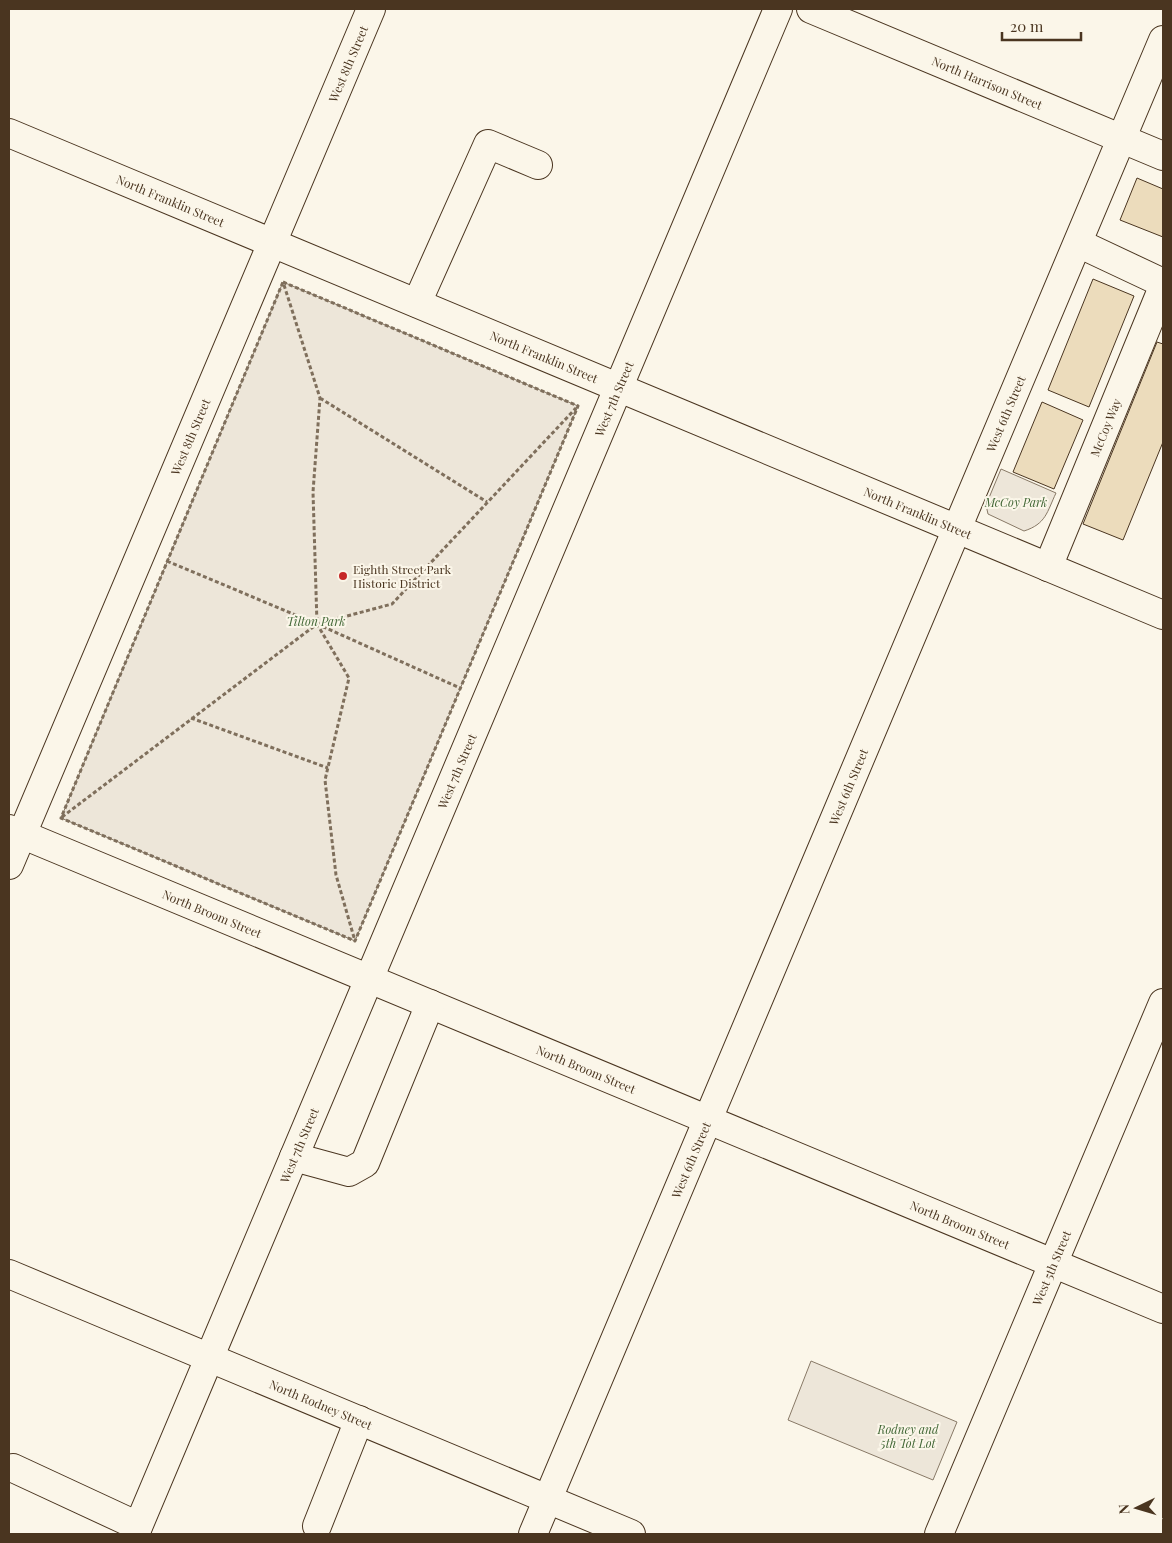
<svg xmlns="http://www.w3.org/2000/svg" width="1172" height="1543" font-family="'Playfair Display',serif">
  <rect width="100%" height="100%" fill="#fbf6e9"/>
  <path fill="#ede6d9" stroke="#887966" d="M283 282 578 406 355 941 61 818Z
    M1001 469 1056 493C1047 512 1046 524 1024 531L988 514 986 505Z
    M811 1361 957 1422 933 1480 788 1420Z"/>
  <path fill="#ecdcbc" stroke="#4a3520" d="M1137 178 1163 189V237L1120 220Z
    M1093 279 1134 296 1089 407 1048 390Z
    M1157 342 1163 344V442L1123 540 1083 524Z
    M1042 402 1083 420 1054 489 1013 472Z"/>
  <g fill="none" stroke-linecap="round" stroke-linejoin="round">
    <g stroke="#4a3520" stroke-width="30">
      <g id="minor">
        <path id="s1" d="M811 9 1163 156"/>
        <path id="s2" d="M9 133 1163 615"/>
        <path d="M1078 243 1163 283"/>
        <path d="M417 303 488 144 538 165"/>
        <path id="s3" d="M1048 567 1163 287"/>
        <path id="s4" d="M9 829 1163 1309"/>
        <path id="s5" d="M9 865 371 9"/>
        <path d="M294 1157 349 1172 365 1163 430 1004"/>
        <path id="s6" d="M9 1274 631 1534"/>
        <path d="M13 1468 138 1526"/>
        <path d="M317 1526 359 1420"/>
        <path id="s7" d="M135 1534 778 9"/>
        <path id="s8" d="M533 1534 1163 40"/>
        <path id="s9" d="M939 1534 1163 1003"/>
      </g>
    </g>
    <path stroke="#7f6f5c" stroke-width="3" stroke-dasharray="4 2.5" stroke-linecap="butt" d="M283 282 578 406 355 941 61 818Z
      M284 285 320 398 313 492 317 624 349 678 325 780 336 875 355 941
      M320 398 487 502
      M167 561 317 624 460 688
      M191 718 328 768
      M62 817 317 624 392 604 576 408"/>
    <use href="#minor" stroke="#fbf6e9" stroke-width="28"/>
  </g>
  <circle fill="#c62828" stroke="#fbf6e9" stroke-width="2" cx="343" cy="576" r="5"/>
  <g text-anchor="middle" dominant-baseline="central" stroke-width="4" stroke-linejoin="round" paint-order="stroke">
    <g font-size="12" fill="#4a3520" stroke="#fbf6e9">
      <text stroke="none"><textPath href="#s5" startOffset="870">West 8th Street</textPath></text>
      <text stroke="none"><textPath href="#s1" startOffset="191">North Harrison Street</textPath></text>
      <text stroke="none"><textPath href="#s2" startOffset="175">North Franklin Street</textPath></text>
      <text stroke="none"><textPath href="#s2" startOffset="580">North Franklin Street</textPath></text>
      <text stroke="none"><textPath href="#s7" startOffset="1232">West 7th Street</textPath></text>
      <text stroke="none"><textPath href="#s8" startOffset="1216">West 6th Street</textPath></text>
      <text stroke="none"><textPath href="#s3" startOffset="151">McCoy Way</textPath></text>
      <text stroke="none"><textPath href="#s5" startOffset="465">West 8th Street</textPath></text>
      <text stroke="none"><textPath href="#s2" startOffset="985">North Franklin Street</textPath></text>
      <text stroke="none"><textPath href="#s7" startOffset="828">West 7th Street</textPath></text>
      <text stroke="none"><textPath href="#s8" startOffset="811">West 6th Street</textPath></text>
      <text stroke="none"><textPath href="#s4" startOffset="220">North Broom Street</textPath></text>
      <text stroke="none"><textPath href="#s4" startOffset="625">North Broom Street</textPath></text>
      <text stroke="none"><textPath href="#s7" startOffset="422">West 7th Street</textPath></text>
      <text stroke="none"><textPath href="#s8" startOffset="406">West 6th Street</textPath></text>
      <text stroke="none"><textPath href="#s4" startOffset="1030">North Broom Street</textPath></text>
      <text stroke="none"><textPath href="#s9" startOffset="289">West 5th Street</textPath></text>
      <text stroke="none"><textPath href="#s6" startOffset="338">North Rodney Street</textPath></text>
    </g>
    <g font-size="12" font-style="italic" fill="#436837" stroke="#fbf6e9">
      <text x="1016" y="502">McCoy Park</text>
      <text x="316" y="621">Tilton Park</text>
      <text x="908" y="1429">Rodney and<tspan x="908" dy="14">5th Tot Lot</tspan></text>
    </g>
    <g font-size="12" fill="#4a3520" stroke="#fbf6e9" text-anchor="start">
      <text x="353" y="569">Eighth Street Park<tspan x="353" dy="14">Historic District</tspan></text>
    </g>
  </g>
  <rect width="1172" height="1543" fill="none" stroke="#4a3520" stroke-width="20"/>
  <g transform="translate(1137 1508) rotate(265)" stroke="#fbf6e9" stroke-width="4" paint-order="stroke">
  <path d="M0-4L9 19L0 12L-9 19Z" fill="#4a3520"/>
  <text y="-8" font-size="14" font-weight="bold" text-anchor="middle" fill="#4a3520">N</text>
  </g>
  <path d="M1002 32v8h79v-8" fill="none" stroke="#4a3520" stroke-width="2.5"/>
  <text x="1010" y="32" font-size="15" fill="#4a3520" stroke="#fbf6e9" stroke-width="4" paint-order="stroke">20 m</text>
</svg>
